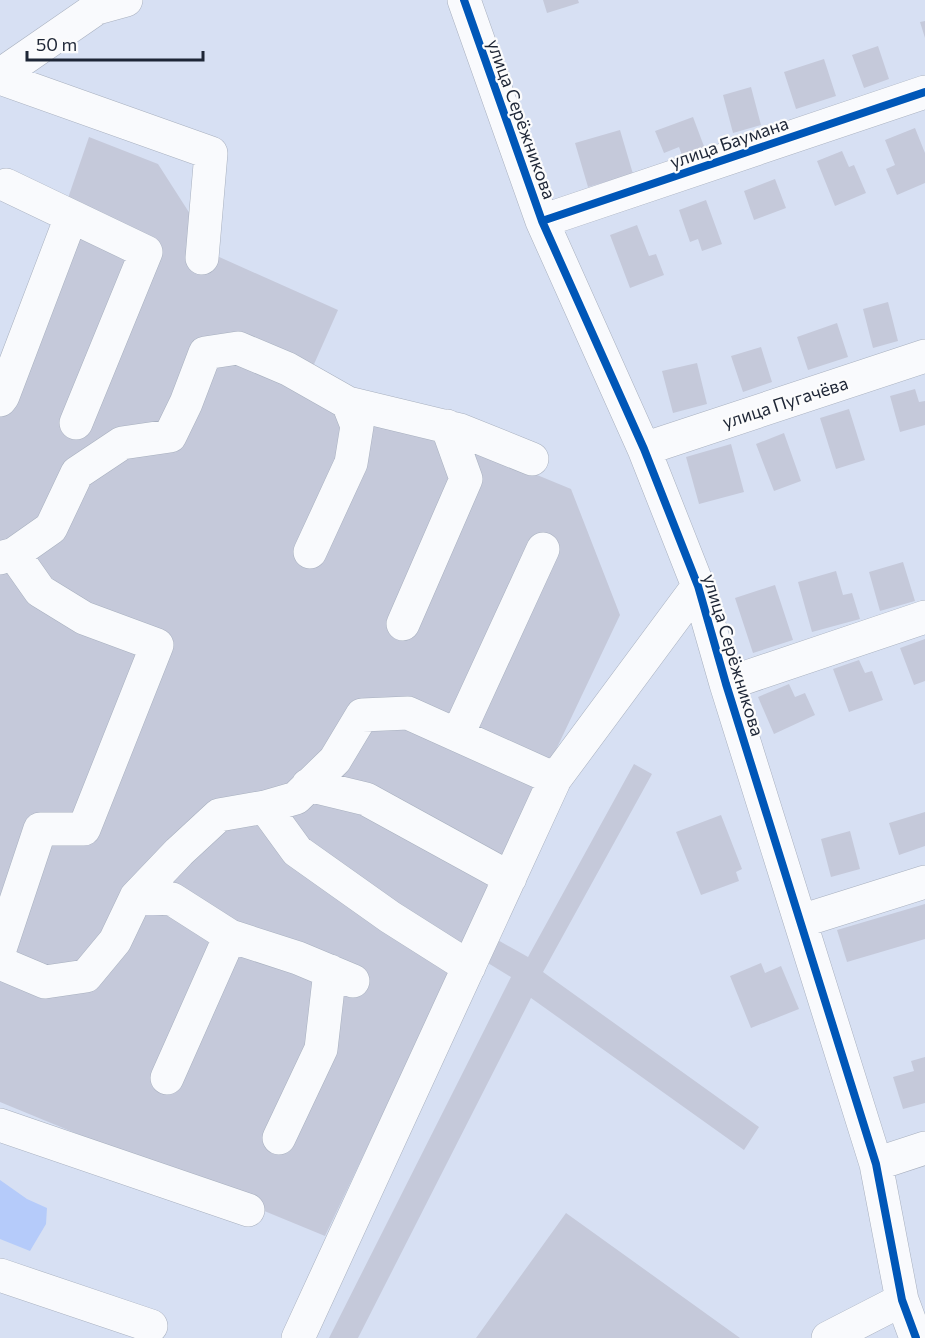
<svg xmlns="http://www.w3.org/2000/svg" width="925" height="1338" font-family="Commissioner,sans-serif">
  <rect width="100%" height="100%" fill="#d7e0f3"/>
  <path fill="#b5cbfa" d="M0 1180 27 1199 47 1208 46 1224 30 1251 0 1239Z"/>
  <path fill="#c5c9da" d="M543 0H578L579 3 547 13Z
    M925 21V38L920 22Z
    M878 46 889 79 864 88 852 55Z
    M824 59 836 96 796 109 784 72Z
    M751 87 761 125 733 133 723 95Z
    M693 117 705 149 683 158 679 147 664 153 655 131Z
    M915 128 925 153V183L897 195 886 169 895 165 885 140Z
    M620 130 633 174 588 187 575 143Z
    M89 137 158 164 217 256 338 310 307 380 571 489 620 615 325 1236 0 1102V396Z
    M842 151 849 167 854 165 866 193 835 206 817 161Z
    M775 179 786 208 754 220 744 191Z
    M706 200 722 244 702 251 698 239 690 242 679 210Z
    M637 225 649 256 656 254 664 275 630 288 610 235Z
    M888 302 898 341 873 348 863 309Z
    M837 323 848 357 808 370 797 337Z
    M761 347 772 382 743 392 731 356Z
    M697 363 707 404 673 413 662 371Z
    M915 389 919 402 925 401V425L900 432 890 396Z
    M849 409 865 460 836 469 820 418Z
    M784 433 801 481 774 491 756 444Z
    M731 444 744 492 699 504 686 457Z
    M903 562 915 601 880 611 869 572Z
    M836 571 843 595 852 593 860 619 812 632 798 582Z
    M775 585 793 640 753 653 735 598Z
    M925 639V681L914 685 900 648Z
    M859 660 865 673 872 671 883 700 849 712 833 669Z
    M789 684 795 697 805 693 815 715 774 734 758 697Z
    M634 764 652 774 543 972 759 1127 744 1150 531 998 358 1338H329L511 977 483 960 496 939 528 957Z
    M925 812V846L899 855 889 823Z
    M721 815 742 869 736 872 739 881 701 895 676 832Z
    M850 831 860 869 831 877 821 839Z
    M925 904V939L847 962 837 930Z
    M761 963 765 973 781 966 799 1009 751 1028 730 976Z
    M925 1057V1103L903 1109 893 1077 914 1071 911 1061Z
    M566 1213 740 1338H476Z"/>
  <g fill="none" stroke-linecap="round" stroke-linejoin="round">
    <g stroke="#a8b0bf" stroke-width="34">
      <path id="minor" d="M464 0 542 221 644 449 698 586 726 684 876 1164 902 1300 916 1338
        M0 75 97 8 126 0
        M0 78 211 153 202 258
        M6 185 146 252 76 423
        M542 221 925 92
        M0 400 3 396 71 217
        M644 449 925 356
        M310 552 351 463 357 426 348 403
        M0 558 14 554 51 528 77 473 122 443 170 436 186 403 205 353 238 348 288 369 348 403 460 430 532 459
        M403 624 466 479 447 426
        M726 684 925 617
        M458 734 543 549
        M308 785 366 799 510 878
        M265 807 297 851 390 917 469 967
        M136 897 172 899 230 936 298 958 353 981
        M801 921 925 882
        M0 949 40 829H84L157 645 84 618 40 591 14 554
        M0 963 45 982 86 976 115 941 136 897 179 852 219 815 265 807 296 798 335 760 362 715 408 713 555 779
        M167 1078 230 936
        M0 1125 248 1210
        M279 1138 321 1049 330 971
        M876 1164 925 1148
        M0 1275 151 1326
        M298 1338 555 779 698 586
        M828 1338 902 1300"/>
    </g>
    <use href="#minor" stroke="#f9fafd" stroke-width="33"/>
    <g stroke="#fcfcfc" stroke-width="11">
      <path id="cycleway" d="M464 0 542 221 644 449 698 586 726 684 876 1164 902 1300 916 1338
        M542 221 925 92"/>
    </g>
    <use href="#cycleway" stroke="#0057b8" stroke-width="8"/>
  </g>
  <g text-anchor="middle" dominant-baseline="central" stroke-width="4.5" stroke-linejoin="round" paint-order="stroke">
    <g font-size="18" fill="#1e2636" stroke="#fcfcfc">
      <text transform="translate(522 119) rotate(70)">улица Серёжникова</text>
      <text transform="translate(729 142) rotate(-19)">улица Баумана</text>
      <text transform="translate(785 402) rotate(-18)">улица Пугачёва</text>
      <text transform="translate(734 655) rotate(73)">улица Серёжникова</text>
    </g>
  </g>
  <path d="M27 51v9h176v-9" fill="none" stroke="#1e2636" stroke-width="3"/>
  <text x="36" y="51" font-size="18" fill="#1e2636" stroke="#fcfcfc" stroke-width="4.5" paint-order="stroke">50 m</text>
</svg>
